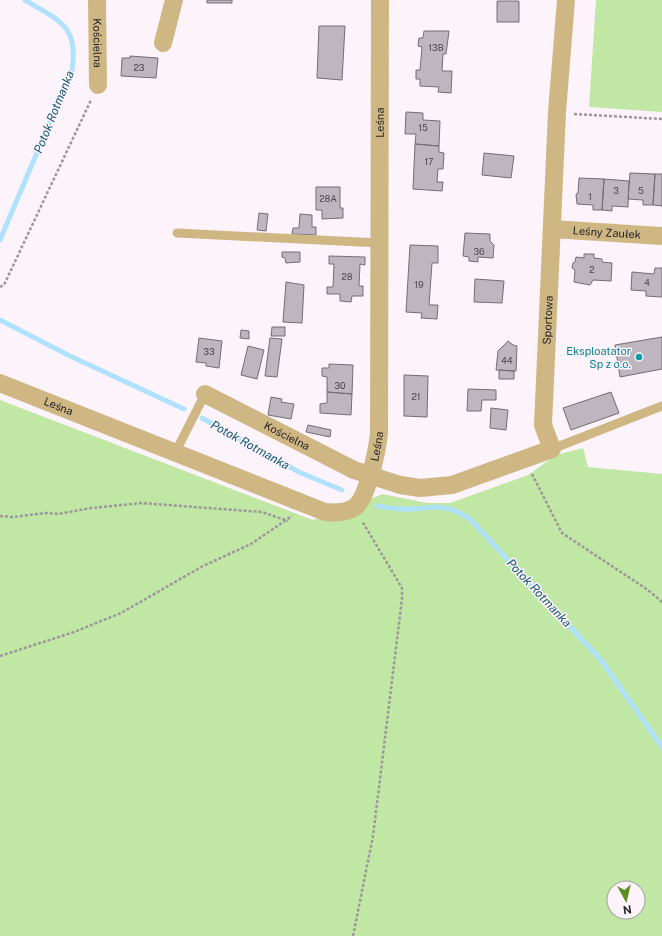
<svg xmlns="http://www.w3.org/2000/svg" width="662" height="936" font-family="'Public Sans',sans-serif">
  <rect width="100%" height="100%" fill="#fcf3fb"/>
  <path fill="#c0e7a4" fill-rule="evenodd" d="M596 0H662V112L589 107Z
    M0 400 313 520 383 494 427 503H450L528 475 556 455 583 448 588 467 662 474V936H0ZM614 888H638V912H614Z"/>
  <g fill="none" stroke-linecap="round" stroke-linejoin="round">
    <path stroke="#b1e2fc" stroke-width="5" d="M0 240 72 70C79 25 59 21 25 0
      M0 320 70 356 184 409
      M202 418 299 472 342 490
      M377 506C387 507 398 510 408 509 436 508 444 502 470 519L601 660 662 747"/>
  </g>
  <path fill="#bdb6bf" stroke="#746d76" d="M207 0H232V3H207Z
    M497 1H519V22H497Z
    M319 26H345L342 80 317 78Z
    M424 31H449L446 54H443L442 71H452L451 93 438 92 439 87 420 86V79H416V70H420L422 47 418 46 419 38H423Z
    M130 56 158 58 156 78 121 76 122 58H130Z
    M406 112 423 113V120L440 121 439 146 415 144 416 134H405Z
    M415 144 439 146V152L444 153 443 169H438L437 182H443L442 191 413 189Z
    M484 153 514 156 511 178 482 175Z
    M630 173 655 174 653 205H643V200L628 199Z
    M655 174H662V206L653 205Z
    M579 178 604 179 602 210H593V205L577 204 576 194 578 193Z
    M604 179 629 181 628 207 612 206V211L602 210Z
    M316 187H340V208H343V218L322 219V210H316Z
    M259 213 268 214 266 231 257 230Z
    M300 214 312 215V227H316V235L292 234 293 228H299Z
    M465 233 490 234V241L494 245 493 258 478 257V262L469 261V257L463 256Z
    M410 245 438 246V263H432L429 305H438L437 319 421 318 422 313 406 312Z
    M282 252H300V262L286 263 285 258 282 257Z
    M584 254H594V258L602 259V262L612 263 611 281 593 280 590 285 574 282 575 270 572 268 573 263 575 262 576 257 584 258Z
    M329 256 365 257V265L360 264 359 286H363V296H352L351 302 340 301V294H327V287H333L334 264H329Z
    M655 268H662V297L646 296V291L631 290 632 272 654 274Z
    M475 279 504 281 502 303 474 302Z
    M286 282 304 285 302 323 283 322Z
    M272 327H285V336H271Z
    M241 330 249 331V339L240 338Z
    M662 337V369L620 377 615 345Z
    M199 338 222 341 219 368 206 366V363L196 362Z
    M270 338 282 339 277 377 265 376Z
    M508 341 513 345 517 346 516 371 496 370 498 351Z
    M248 346 264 350 257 379 241 375Z
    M329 364 353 365 352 394 327 392V377L322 376V368H329Z
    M499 370 514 371V379H499Z
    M404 375 428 376 427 417 404 416Z
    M468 389 496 390V400H482L481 411H467Z
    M327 392 352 394 351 415 320 413V404L327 403Z
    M611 392 619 413 571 430 563 408Z
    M271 397 282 399 281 402 294 404 291 419 268 415Z
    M491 408 508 410 506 430 490 428Z
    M308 425 331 430 330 437 306 432Z"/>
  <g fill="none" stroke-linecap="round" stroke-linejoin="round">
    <path stroke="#9d979c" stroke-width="2.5" stroke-dasharray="3 2" stroke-linecap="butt" d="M574 114 662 119
      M0 287 4 285 91 100
      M532 474 562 533 648 590 662 602
      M0 516 14 517 45 513 58 514 91 508 141 503 262 512 288 521
      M0 656 74 632 121 613 203 566 251 544 292 516
      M353 936 373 836 402 599V588L362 521"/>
    <path stroke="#cfb784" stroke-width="9" d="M177 233 380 243
      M552 449 662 406
      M175 453 205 394"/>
    <g stroke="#cfb784" stroke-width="18">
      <path id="s1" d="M97 0 98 85"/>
      <path d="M163 43 174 0"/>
      <path id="s2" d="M552 229 662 236"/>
      <path id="s3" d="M0 383 325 512C336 513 347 513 355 507 368 497 377 450 379 434L380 0"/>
      <path id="s4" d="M205 394 354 470 400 485 420 488 452 485 552 449 543 425 557 112 566 0"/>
    </g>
  </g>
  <circle fill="#0f9aa8" stroke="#fcf3fb" stroke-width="1.5" cx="639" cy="357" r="4"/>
  <g text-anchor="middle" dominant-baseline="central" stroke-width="3" stroke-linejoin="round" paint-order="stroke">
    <g font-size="9" fill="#4c484d">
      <text x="436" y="47">13B</text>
      <text x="139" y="67">23</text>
      <text x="423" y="127">15</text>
      <text x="429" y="161">17</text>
      <text x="616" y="190">3</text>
      <text x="641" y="190">5</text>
      <text x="590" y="196">1</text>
      <text x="328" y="198">28A</text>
      <text x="479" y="251">36</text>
      <text x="592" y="269">2</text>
      <text x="347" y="276">28</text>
      <text x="647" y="282">4</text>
      <text x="419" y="284">19</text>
      <text x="209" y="351">33</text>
      <text x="507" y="360">44</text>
      <text x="340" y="385">30</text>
      <text x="416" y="396">21</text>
    </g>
    <g font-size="11" fill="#272427" stroke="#fcf3fb">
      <text stroke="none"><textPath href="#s1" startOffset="43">Kościelna</textPath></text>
      <text stroke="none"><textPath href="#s3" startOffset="770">Leśna</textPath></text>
      <text stroke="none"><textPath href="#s2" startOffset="55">Leśny Zaułek</textPath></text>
      <text stroke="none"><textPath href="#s4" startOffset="505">Sportowa</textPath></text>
      <text stroke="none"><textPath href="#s3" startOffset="63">Leśna</textPath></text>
      <text stroke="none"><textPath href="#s4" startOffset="92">Kościelna</textPath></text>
      <text stroke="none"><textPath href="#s3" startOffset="446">Leśna</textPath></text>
    </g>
    <g font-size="11" fill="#0d838f" stroke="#fcf3fb" text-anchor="end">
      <text x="631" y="351">Eksploatator<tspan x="631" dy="13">Sp z o.o.</tspan></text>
    </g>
    <g font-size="12" font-style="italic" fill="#135774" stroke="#fcf3fb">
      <text transform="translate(54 112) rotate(-68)">Potok Rotmanka</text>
      <text transform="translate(250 445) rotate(29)">Potok Rotmanka</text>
      <text transform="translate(539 593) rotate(47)">Potok Rotmanka</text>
    </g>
  </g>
  <g transform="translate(626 900) rotate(172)"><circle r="19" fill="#fcf3fb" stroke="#a7a0a6"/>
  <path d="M0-3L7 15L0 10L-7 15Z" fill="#5e8d20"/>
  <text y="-6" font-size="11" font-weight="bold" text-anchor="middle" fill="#272427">N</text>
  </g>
</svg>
